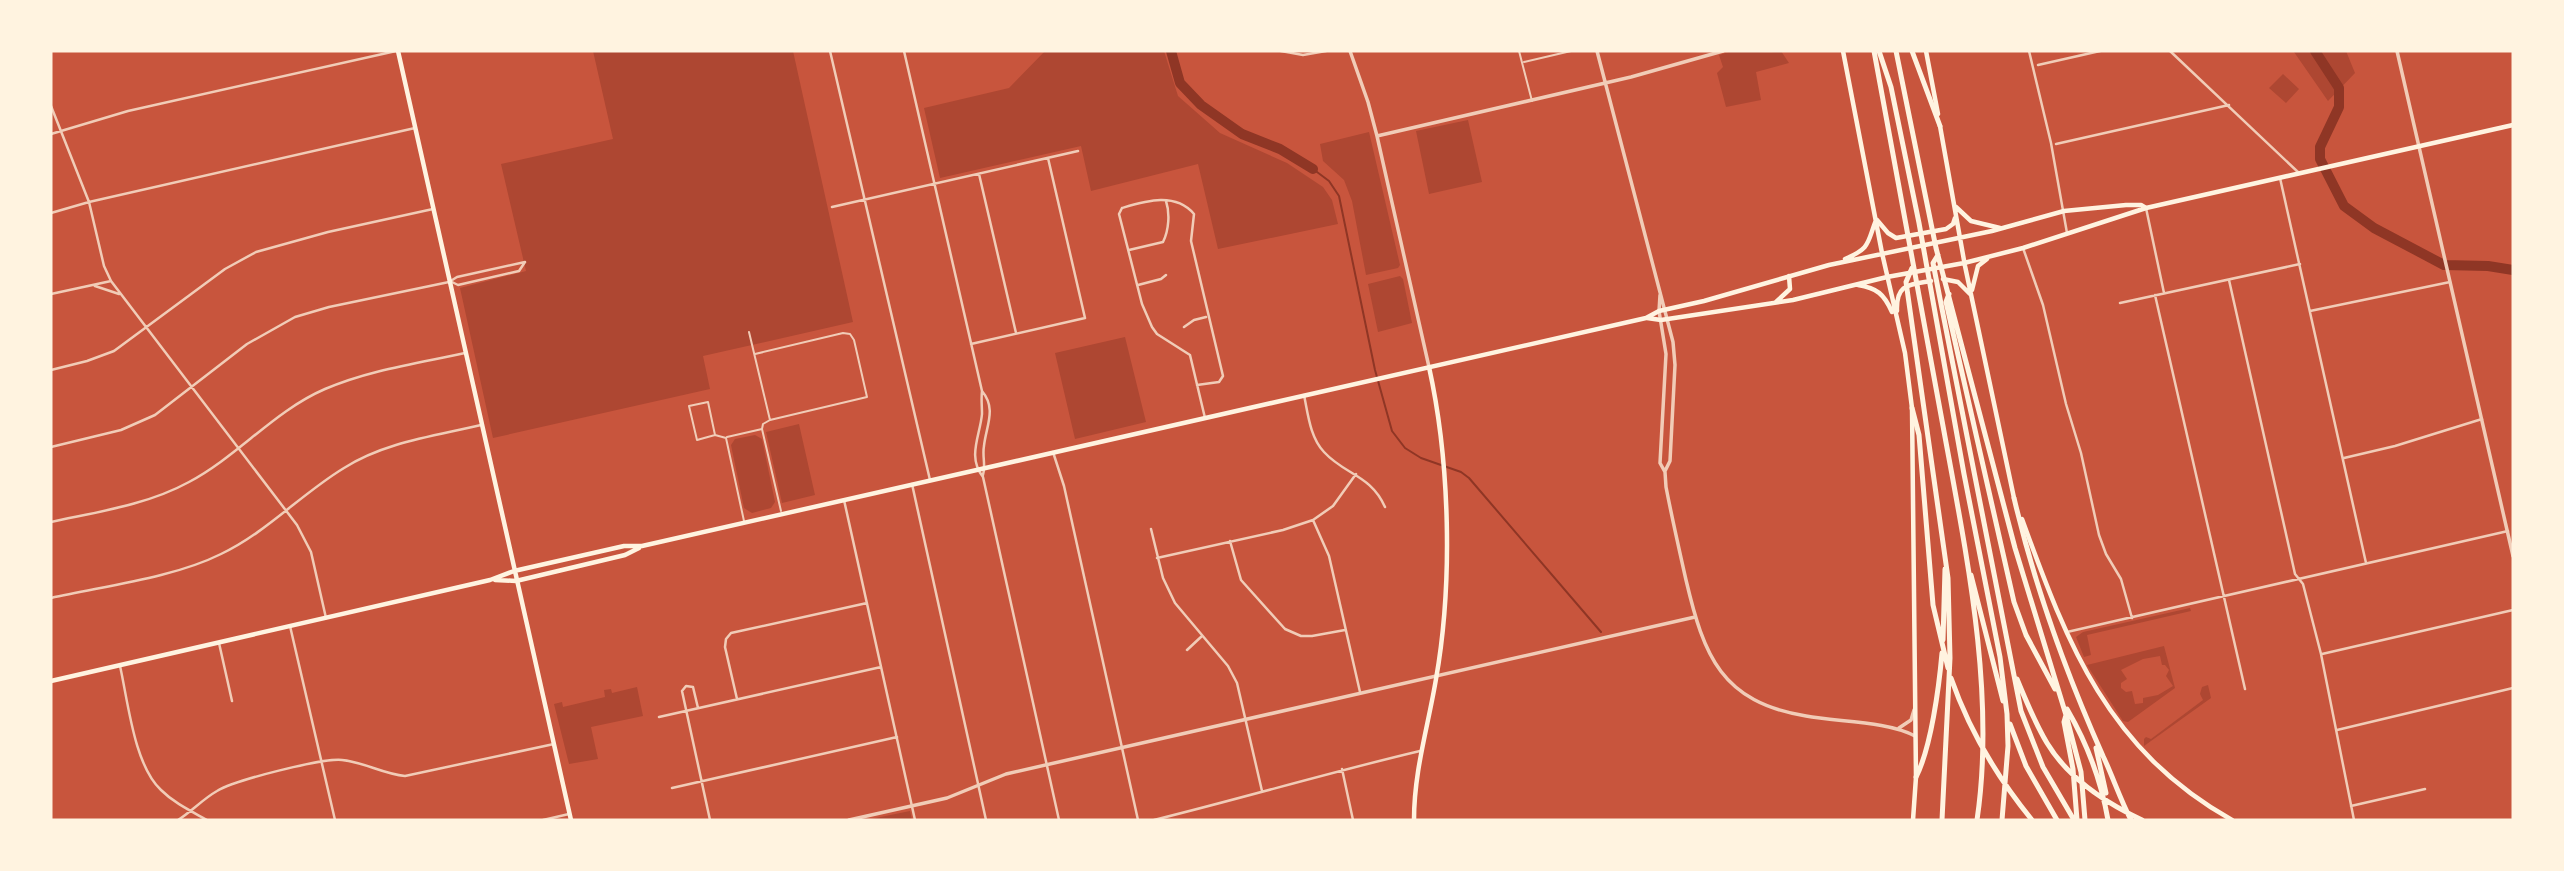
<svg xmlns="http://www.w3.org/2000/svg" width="2564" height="871" font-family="Helvetica,sans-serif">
  <rect width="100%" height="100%" fill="#c8553d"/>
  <path fill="#ae4732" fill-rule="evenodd" d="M593 51H793L853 322 703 356 710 389 493 438 460 288 526 271 501 164 613 139Z
    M1045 51H1164L1178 96 1220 133 1287 163 1323 187 1332 200 1338 224 1218 249 1198 164 1091 191 1081 146 940 178 924 108 1009 88Z
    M1732 51C1749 51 1764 54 1781 51L1789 63 1756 72 1761 100 1726 107 1717 73 1723 67 1719 55Z
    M2290 51H2346L2355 73 2328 101 2294 52Z
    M2283 74 2299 89 2286 103 2269 88Z
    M1468 120 1482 182 1429 194 1416 131Z
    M1369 132 1400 265 1398 268 1366 275 1352 201 1344 180 1323 161 1320 144Z
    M1400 276 1403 279 1412 323 1378 332 1368 284Z
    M1125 337 1146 422 1075 439 1055 353Z
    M799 424 815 495 782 503 766 432Z
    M755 435 762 439 775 502 771 508 752 513 744 508 731 445 735 439Z
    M2190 608 2191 611 2087 635 2091 655 2084 657 2076 637 2083 632Z
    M2164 646 2175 688 2128 722 2123 721 2087 665ZM2160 656 2162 665H2165L2169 670 2166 676 2173 686 2158 695 2143 698V703L2135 704 2132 691 2126 692 2121 688V683L2127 679 2121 670 2143 659Z
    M2208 685 2211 698 2144 746V739L2146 737 2151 739 2203 700 2200 694 2202 687Z
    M637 687 643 716 591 727 598 759 569 764 554 704 562 702 563 707 605 697 604 690 611 689 612 693Z
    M910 811 912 820H866Z"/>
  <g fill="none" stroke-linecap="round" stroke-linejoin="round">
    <path stroke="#8f3625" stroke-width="2" d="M1313 169 1329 181 1339 196 1375 370 1392 431 1405 448 1421 458 1461 472 1469 478 1601 632"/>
    <path stroke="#8f3625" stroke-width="10" d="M1171 51 1180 83 1201 105 1242 134 1280 149 1313 169
      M2315 51 2339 88V107L2320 147V159L2344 206 2374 228 2444 265 2488 266 2513 270"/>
    <path stroke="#f1ccb7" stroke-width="2" d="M1519 51 1532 101
      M1524 62 1571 51
      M749 332 770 420 763 424 762 429 781 511
      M755 354 843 333 850 334 854 340 867 397 770 420
      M715 435 697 440 689 406 708 402 715 435 726 438 744 521
      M727 437 762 429"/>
    <path stroke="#f1ccb7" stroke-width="2.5" d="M830 51 930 480
      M904 51 982 391C981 399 982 406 982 414 980 436 967 457 983 477L1059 820
      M1281 51 1303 55 1326 51
      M2029 51 2051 143 2067 233
      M2170 51 2299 173
      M2038 65 2100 51
      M51 106 89 202 104 266 111 281 297 525 311 552 326 618
      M51 134 128 111 396 51
      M2056 144 2229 105
      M979 174 1016 333
      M2280 178 2366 563
      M832 207 1078 151
      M2146 208 2164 293
      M51 213 89 202 415 128
      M2023 248 2043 305 2066 404 2081 453 2099 535 2106 554 2121 579 2132 618
      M1129 250 1163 242C1169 230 1170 213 1166 201
      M2229 280 2295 574 2303 584 2321 654 2354 820
      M452 282 458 285 519 271 525 262
      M1138 285 1161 279 1166 275
      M95 286 119 294
      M51 294 111 281
      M2155 295 2245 689
      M2120 303 2300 264
      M2310 311 2450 282
      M1184 327 1194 320 1206 317
      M971 344 1085 318 1048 158
      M51 370 87 361 114 351 225 269 256 252 328 232 433 209
      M1197 385 1219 382 1223 376 1191 241 1194 214C1175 192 1146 201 1122 208L1119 214 1142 304 1152 327 1157 334 1190 355 1205 418
      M982 391C997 409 986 426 984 446 982 456 986 465 983 475
      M1304 395C1308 414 1310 437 1324 452 1345 475 1371 475 1385 507
      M51 447 121 430 155 415 247 344 295 317 329 307 449 282 457 277 525 262
      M1053 452 1064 486 1138 820
      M2344 458 2395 446 2482 419
      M912 484 986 820
      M844 500 915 820
      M1313 520 1329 556 1360 692
      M51 522C97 512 147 505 189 482 238 456 274 411 325 389 369 370 419 363 465 353
      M1151 529 1163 578 1175 603 1228 666 1237 683 1262 791
      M1230 541 1241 580 1285 629 1301 636H1312L1345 630
      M1157 558 1283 530 1313 520 1333 506 1356 474
      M51 598C104 586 173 578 221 554 267 532 301 494 344 468 385 442 435 436 481 425
      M290 626 335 820
      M2067 632 2508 531
      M219 643 232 701
      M1187 650 1202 636
      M2322 654 2513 610
      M120 666C128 701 134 765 161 790 174 803 191 811 207 820
      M737 699 725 647 726 639 731 633 867 603
      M698 708 693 687 686 686 682 691 710 820
      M659 717 881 667
      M2337 730 2513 688
      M1342 769 1353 820
      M672 788 897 737
      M2351 806 2425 789
      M178 820C192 811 203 799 217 791 235 780 322 758 342 760 364 762 383 774 405 776L554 744
      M543 820 569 814
      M1154 820C1243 798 1331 772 1420 751"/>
    <path stroke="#f1ccb7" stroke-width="3.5" d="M1350 51 1368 102 1377 136 1429 367
      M1597 51 1673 342 1675 365 1670 461 1665 471
      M2397 51 2513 556
      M1377 136 1631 77 1723 51
      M1660 295 1659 311 1666 354 1660 463 1665 472 1666 487C1672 518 1679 549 1686 580 1704 656 1721 702 1806 716 1837 722 1888 721 1915 736
      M1899 728 1911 720 1914 710
      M849 820 947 798 1006 774 1695 617"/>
    <path stroke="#fff3e0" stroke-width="4.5" d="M398 51 571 820
      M1843 51 1882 253 1905 353 1912 408 1916 777 1913 820
      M1926 51 1938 114
      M1940 126 1965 266 2014 498
      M1956 207 1971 221 2000 228
      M1877 220 1888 233 1896 238 1946 229 1953 224 1955 218
      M1845 259C1871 248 1867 243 1876 220
      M1943 279 1958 282 1970 294
      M1858 285C1877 288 1884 294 1892 312
      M1972 290 1978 266 1987 259
      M1776 302 1790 289 1789 276
      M1897 311C1896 284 1908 285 1931 281
      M1647 318 1661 320 1793 300 1887 277 1964 263 2023 248 2146 208 2513 125
      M2022 519C2068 646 2108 750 2232 820
      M495 580 516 581 625 555 639 548
      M51 681 490 580 514 571 624 546H642L1646 318 1659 311 1704 301 1829 265 1992 231 2064 211 2126 205H2141L2146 208
      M1414 820C1414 771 1428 727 1436 679 1453 583 1450 462 1429 367"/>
    <path stroke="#fff3e0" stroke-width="5" d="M1874 51C1897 176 1920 301 1943 426 1966 552 1996 693 1977 820
      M1879 51 1891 87 1919 223 1964 474 2000 657 2007 714 2008 746 2002 820
      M1896 51 1936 248 2015 548 2066 715 2081 772 2085 820
      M1912 51 1940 126
      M1938 255 1933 263 2021 711 2043 767 2074 820
      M1912 268 1906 282 1948 578 1950 658 1942 820
      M1949 294 1946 302 2014 602 2026 635 2055 689
      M1912 408 1919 435 1933 605 1948 668
      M2014 498C2035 587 2066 673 2103 756 2113 777 2120 799 2131 820
      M1971 575 2003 701
      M1943 640 1945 569
      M1951 678C1969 730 1997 777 2032 820
      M2017 679C2026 701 2035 723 2047 743 2068 778 2106 803 2142 820
      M2067 709C2088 745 2101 780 2108 820
      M2066 715 2064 722 2073 769 2077 820
      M2010 724 2026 766 2057 820
      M2096 748 2106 793
      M1916 777C1931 748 1939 687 1942 653"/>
  </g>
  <rect width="2564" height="871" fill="none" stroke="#fff3e0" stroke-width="105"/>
</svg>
